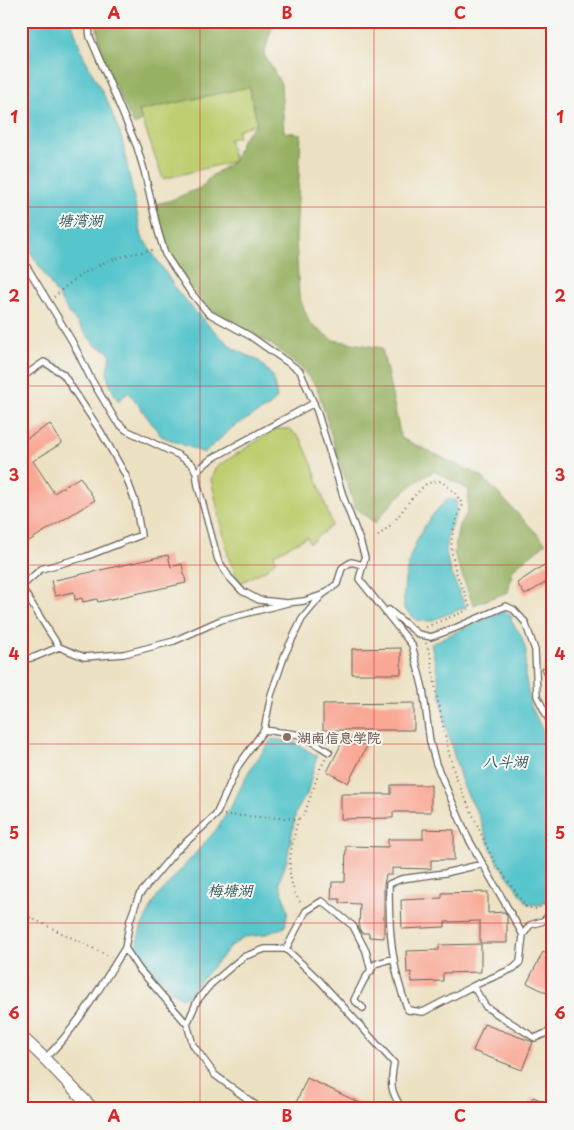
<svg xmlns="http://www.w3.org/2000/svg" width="574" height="1130" font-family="'Playpen Sans','LXGW WenKai TC',sans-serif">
  <rect width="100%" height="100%" fill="#f6f6f2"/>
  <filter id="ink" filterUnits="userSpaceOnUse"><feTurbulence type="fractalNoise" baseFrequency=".02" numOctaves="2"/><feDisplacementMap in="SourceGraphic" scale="10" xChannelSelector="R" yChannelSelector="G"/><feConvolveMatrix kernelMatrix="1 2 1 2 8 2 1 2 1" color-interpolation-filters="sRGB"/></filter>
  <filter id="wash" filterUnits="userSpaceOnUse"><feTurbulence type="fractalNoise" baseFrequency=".0096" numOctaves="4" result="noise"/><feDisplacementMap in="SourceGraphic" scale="20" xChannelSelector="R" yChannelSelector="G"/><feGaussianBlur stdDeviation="1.12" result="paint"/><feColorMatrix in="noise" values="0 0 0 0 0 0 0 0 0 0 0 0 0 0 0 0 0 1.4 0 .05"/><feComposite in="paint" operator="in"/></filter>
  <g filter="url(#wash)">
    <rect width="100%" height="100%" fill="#ede1c3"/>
    <path fill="#bece70" stroke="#6d7546" d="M249 86 258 122 238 130V137L229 139 234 161 163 179 139 111Z
      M276 429H289L301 439 312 464 332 525 310 543 307 537 274 554 276 560 267 569 240 583 229 559 211 479 215 468Z"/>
    <path fill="#96b162" stroke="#59663f" d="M96 21H274L264 54 281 84 284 132 301 134 296 239 299 296 310 324 333 340 382 348 401 438 481 476 546 543 513 569 508 592 473 605 454 553 459 525 467 513 469 490 434 471C408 485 394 500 375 523L355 507 336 451 317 387 301 368 271 344 207 308 185 279 165 247 155 204 169 201 202 187 210 177 234 161 243 138 257 122 249 87 139 111 142 121 134 125 103 62Z"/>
    <path fill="#57c5cc" stroke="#3a7074" d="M21 21H72L73 27 84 57 108 103 121 136 142 237 178 292 205 322 234 349 259 361 273 377 277 398 270 406 233 427 204 453 161 436 129 392 118 401C109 382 103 377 111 355L105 349 95 345 69 313 21 237Z
      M448 499 456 500C460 516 446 529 446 545 445 564 458 589 466 607L430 621 417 620 404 609C401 569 417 526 448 499Z
      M505 611 512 617 511 621 521 635 526 651 525 674 530 704 543 731 553 746V896L540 905 528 904 498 863 488 842 479 816 463 786 446 727 437 671 431 644 470 625Z
      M272 739 294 742 317 756 307 794 296 812 287 860 279 882 288 910 285 927 263 935 245 937 231 946 187 996 182 998 173 992 142 960 136 946 141 928 156 898 216 830 232 805 249 771Z"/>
    <g id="blocks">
      <path fill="#f9a895" d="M50 424 62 443 33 461 54 493 80 477 95 500 21 546V516L25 514 21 508V442Z
        M168 555 171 567 182 564 186 583 98 602 97 599 83 602 82 598 75 600 74 592 55 596 51 581Z
        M547 563 553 572V578L525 595 517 583Z
        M401 648V674H352V649Z
        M553 665V677L546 679 542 668Z
        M414 703V730H323V704Z
        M346 735 367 746 348 783 327 772Z
        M391 785H431V812H393V818L341 819V794H391Z
        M423 829 454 830V860H431V869L392 868V875H386L384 884V938L369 937V933H362L359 928 360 904 340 903V899H331L332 882H345L346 846 388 847V839H423Z
        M488 892V913L505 912 507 916V943H480V921L445 922V927L402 929 401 900 442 898V893Z
        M481 944V972L443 973V981L412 982 411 972 407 973 406 951 439 950V945Z
        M543 952 553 957V996L527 983Z
        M484 1024 533 1042 522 1070 473 1051Z
        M307 1078 373 1109H308L296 1103Z
        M533 1097 553 1105V1109H527Z"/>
    </g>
  </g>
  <g filter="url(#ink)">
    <use href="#blocks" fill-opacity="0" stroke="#656156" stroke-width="1"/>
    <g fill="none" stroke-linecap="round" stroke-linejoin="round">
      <g stroke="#656156" stroke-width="8">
        <path id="lane" d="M88 21 90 37 137 147 144 170 158 231 165 254 189 290 208 313 250 336 300 371 317 411 344 499 360 541 365 558 359 579 412 645 423 689 430 742 436 764 468 838 523 935 530 925 543 921 553 912
          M21 257 72 341 91 379 116 421 126 430 178 455 192 464 196 472
          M21 378 44 362 63 374 101 432 125 474 135 501 141 535 85 557 41 569 21 587 59 647 84 657 124 654 174 641 221 620 287 603
          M314 403 211 459 196 472 198 486 218 560 229 577 242 591 259 600 287 603 304 601 322 595 337 584 342 568 351 562 363 565
          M389 610 418 634 431 637 453 629 506 606 514 610 525 622 535 650 537 696 553 728
          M21 660 35 657 59 647
          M264 730 271 695 285 654 302 619 322 595
          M483 864 445 873 401 879 389 884C389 929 391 968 408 1010L423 1012 473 986 514 968 520 962 523 935
          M125 948 130 920 139 895 175 852 216 815 238 766 264 730 302 735 329 752
          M286 949 306 911 322 901 353 926 366 951 371 971
          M473 986 486 1007 535 1038 553 1030
          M363 1008 354 1000 364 980 375 964 394 958
          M45 1058C76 1030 102 984 125 948L139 969 187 1024
          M261 1109 215 1075 193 1045 187 1024 197 1001 210 985 243 957 265 949H286L320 981 394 1063C390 1085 390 1090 402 1109"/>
      </g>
      <g stroke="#656156" stroke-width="13">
        <path id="street" d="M21 1036 42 1056 93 1109"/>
      </g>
      <path stroke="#656156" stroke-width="2" stroke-dasharray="1 4" stroke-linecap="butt" d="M54 297C59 293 63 288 69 284 98 261 120 256 156 249
        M378 536 393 523 412 498 427 483 441 481 455 493 463 505C449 531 448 552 459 580 463 589 468 599 470 609L426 627
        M426 643 430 653 437 697 449 753 455 775 492 858 526 907 536 909 553 900
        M224 815 298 819 304 815 320 769 326 758
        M298 819C291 851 282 876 302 905
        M21 913 111 957"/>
      <use href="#lane" stroke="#fff" stroke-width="5.5"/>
      <use href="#street" stroke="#fff" stroke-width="11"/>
    </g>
  </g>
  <path fill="none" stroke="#d62828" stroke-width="1" stroke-opacity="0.55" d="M200 21V1109M374 21V1109M21 207H553M21 386H553M21 565H553M21 744H553M21 923H553"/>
  <circle fill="#8d6e63" stroke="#f6f6f2" stroke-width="2" cx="287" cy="737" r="5"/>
  <g text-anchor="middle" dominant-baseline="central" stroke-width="4" stroke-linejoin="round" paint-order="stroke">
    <g font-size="14" font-weight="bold" fill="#785e54" stroke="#f6f6f2" text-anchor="start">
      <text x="297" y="737">湖南信息学院</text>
    </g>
    <g font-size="15" font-style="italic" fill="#31575a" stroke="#f6f6f2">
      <text x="80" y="219">塘湾湖</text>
      <text x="505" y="760">八斗湖</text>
      <text x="230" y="889">梅塘湖</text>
    </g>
  </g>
  <rect width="574" height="1130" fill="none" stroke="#f6f6f2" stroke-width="55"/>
  <rect x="28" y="28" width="518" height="1074" fill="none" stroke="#d62828" stroke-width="2"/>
  <g font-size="16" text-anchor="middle" font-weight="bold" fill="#d62828">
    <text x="114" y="19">A</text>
    <text x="287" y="19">B</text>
    <text x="460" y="19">C</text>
    <text x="14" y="123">1</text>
    <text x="560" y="123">1</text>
    <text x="14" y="302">2</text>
    <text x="560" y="302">2</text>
    <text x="14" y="481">3</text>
    <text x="560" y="481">3</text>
    <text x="14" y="660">4</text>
    <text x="560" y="660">4</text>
    <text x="14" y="839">5</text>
    <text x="560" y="839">5</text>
    <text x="14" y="1019">6</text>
    <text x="560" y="1019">6</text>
    <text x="114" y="1122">A</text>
    <text x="287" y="1122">B</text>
    <text x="460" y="1122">C</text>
  </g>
</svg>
